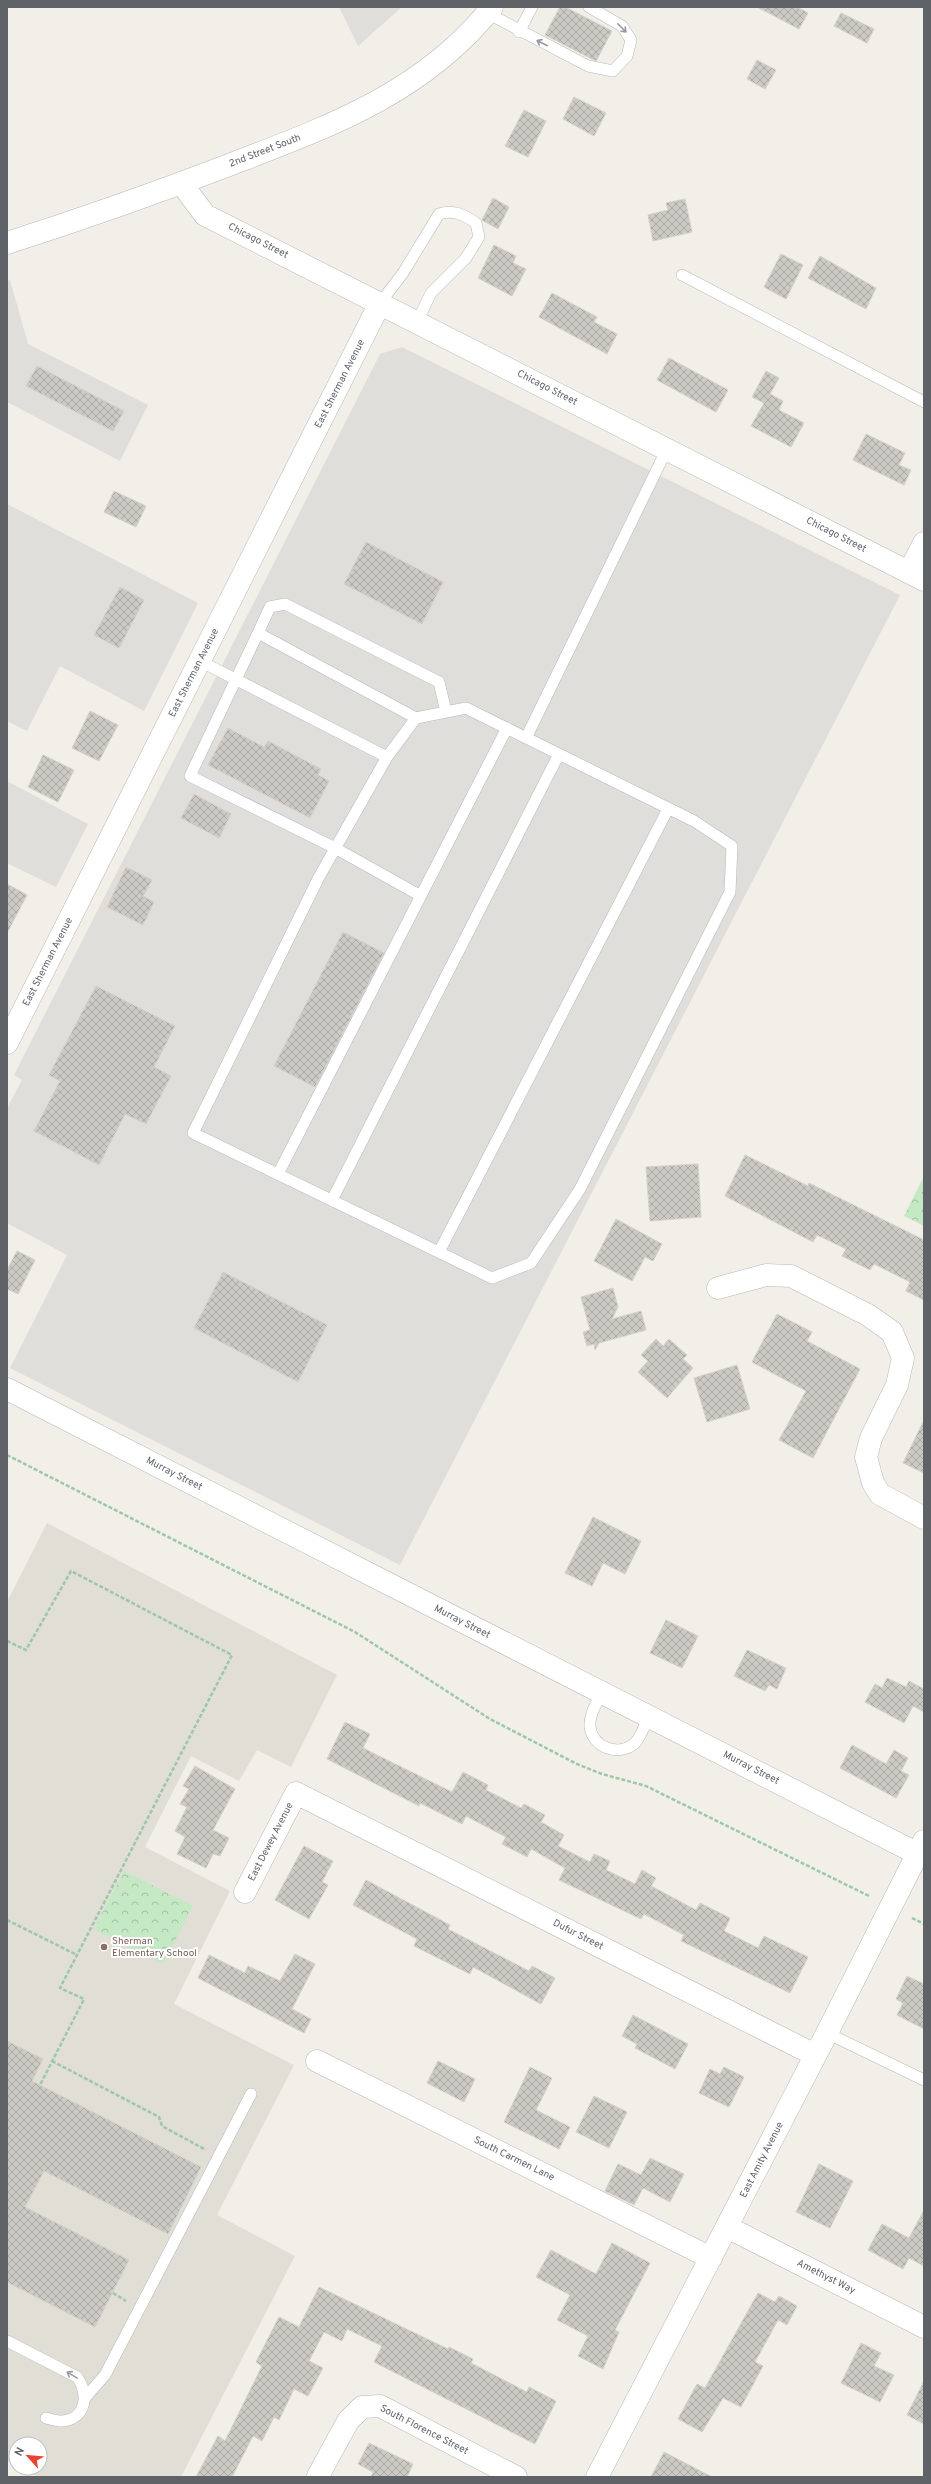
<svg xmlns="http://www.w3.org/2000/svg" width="931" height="2484" font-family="Overpass,sans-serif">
  <defs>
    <pattern id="park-crowns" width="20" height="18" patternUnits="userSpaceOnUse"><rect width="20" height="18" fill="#c5e8c5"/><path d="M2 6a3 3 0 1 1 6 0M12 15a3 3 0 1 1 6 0" fill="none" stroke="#a3c0a4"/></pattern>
    <pattern id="building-cross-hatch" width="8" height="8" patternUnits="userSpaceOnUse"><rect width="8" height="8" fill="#cccac5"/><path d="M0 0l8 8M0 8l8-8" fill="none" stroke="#a9a8a4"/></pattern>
  </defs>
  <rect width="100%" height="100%" fill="#f1efe8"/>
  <path fill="#e0deda" d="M339 7H402L358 46Z
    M10 280 28 344 148 405 120 461 7 402V281Z
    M402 347 900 595 400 1565 10 1368 67 1255 7 1223V1108L22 1080 14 1075 380 354Z
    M7 504 198 603 144 711 60 666 27 731 7 721Z
    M7 781 88 824 56 887 7 863Z"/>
  <path fill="#e1ded6" d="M47 1523 337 1675 291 1767 257 1750 239 1781 191 1756 145 1847 230 1891 174 2004 294 2065 217 2215 295 2256 181 2477H38L21 2468H40V2444H16V2466L7 2461V1602Z"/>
  <path fill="url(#park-crowns)" d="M924 1176V1226L904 1216Z
    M124 1871 193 1906 163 1964 94 1929Z"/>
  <path fill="url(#building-cross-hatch)" stroke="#d6d1c6" d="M560 7H565L612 31 596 61 545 35Z
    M757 7H797L808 13 799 29Z
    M841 13 874 29 867 43 834 26Z
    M757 60 776 70 765 89 747 79Z
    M574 97 606 113 594 136 563 119Z
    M524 110 546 121 528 157 505 146Z
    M493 198 509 207 498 229 482 220Z
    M685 199 692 232 653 241 648 215 668 210 666 203Z
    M494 245 516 256 513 263 526 269 512 296 478 278Z
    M781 254 803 265 786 299 764 287Z
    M820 256 876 288 866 309 808 278Z
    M552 293 597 317 594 322 617 334 607 354 539 317Z
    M669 358 728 390 716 412 657 380Z
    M37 366 124 411 113 431 26 386Z
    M766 371 779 378 770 394 783 401 779 410 804 423 791 447 751 426 764 403 752 397Z
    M866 434 905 453 899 465 911 470 904 485 853 460Z
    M114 491 146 506 136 527 104 512Z
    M366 542 443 582 422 624 344 584Z
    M120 587 144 600 119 648 94 635Z
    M90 711 118 725 99 761 72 748Z
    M228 728 264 747 268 741 321 769 318 775 329 781 310 818 208 765Z
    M43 755 74 770 58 802 28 787Z
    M194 794 231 814 219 838 181 818Z
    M126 867 152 880 143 896 154 902 143 925 107 907Z
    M7 884 27 895 7 933Z
    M343 932 384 953 315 1087 274 1066Z
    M96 986 175 1026 154 1067 171 1076 146 1124 125 1114 99 1165 34 1131 60 1081 49 1075Z
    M745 1155 808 1186 809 1183 924 1240V1300L906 1291 910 1282 874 1264 870 1270 842 1256 846 1249 817 1235 813 1242 725 1196Z
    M698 1164 701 1217 650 1221 646 1167Z
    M616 1219 662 1244 653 1261 645 1257 632 1281 594 1261Z
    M17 1251 35 1260 18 1294 7 1289V1270Z
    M223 1272 327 1325 298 1382 194 1328Z
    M613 1288 618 1307 612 1319 641 1311 646 1330 599 1343 595 1350 594 1344 587 1346 583 1332 590 1330 581 1297Z
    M777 1314 812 1332 807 1341 860 1369 813 1458 779 1440 806 1391 752 1362Z
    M656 1339 663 1346 669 1339 687 1355 683 1359 693 1368 667 1398 638 1372 648 1361 641 1355Z
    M737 1365 750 1409 707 1422 694 1378Z
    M924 1420V1473L903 1463Z
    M593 1517 641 1541 625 1574 603 1563 592 1586 565 1573Z
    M666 1620 698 1636 682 1668 650 1653Z
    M747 1650 786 1668 777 1689 769 1685 765 1691 734 1676Z
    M887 1678 906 1687 909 1681 924 1689V1712L913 1706 904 1723 865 1702 875 1684 882 1688Z
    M345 1722 370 1734 363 1748 375 1754 452 1792 463 1772 488 1785 486 1790 521 1808 524 1804 545 1815 541 1822 564 1835 558 1846 590 1862 594 1854 610 1861 606 1870 635 1884 642 1870 656 1878 651 1886 696 1910 700 1903 730 1918 724 1931 758 1948 764 1936 808 1957 790 1993 681 1941 684 1935 644 1914 641 1919 559 1880 565 1868 531 1849 527 1857 502 1844 506 1837 466 1816 462 1824 420 1803 419 1806 327 1759Z
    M852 1745 886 1764 894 1750 908 1758 901 1771 909 1775 896 1798 840 1768Z
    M195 1766 235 1789 213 1830 229 1838 220 1856 213 1854 206 1868 177 1854 185 1837 175 1831 187 1807 180 1804 189 1789 183 1786Z
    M304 1846 333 1861 322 1882 328 1885 309 1919 275 1900Z
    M366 1880 450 1925 448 1929 529 1971 532 1966 555 1978 541 2004 473 1967 470 1974 414 1946 417 1939 353 1905Z
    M295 1954 315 1964 292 2009 311 2019 304 2033 198 1978 209 1955 245 1973 248 1966 280 1981Z
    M907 1976 924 1984V2029L897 2015 903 2003 896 1999Z
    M633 2015 688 2044 675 2069 635 2048 637 2044 622 2036Z
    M7 2041 43 2059 32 2081 201 2167 168 2234 44 2171 25 2207 129 2260 95 2327 7 2282Z
    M438 2061 475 2079 464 2102 427 2083Z
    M530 2067 552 2078 536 2110 570 2127 559 2149 504 2122Z
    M724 2067 744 2077 729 2107 699 2093 710 2069 720 2074Z
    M594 2096 627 2112 609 2148 576 2132Z
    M650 2158 684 2174 670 2202 643 2188 634 2205 605 2191 618 2164 641 2175Z
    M819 2164 853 2181 830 2228 796 2212Z
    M924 2210V2266L909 2258 903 2269 868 2250 882 2224 909 2238Z
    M612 2243 650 2263 615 2330 619 2332 603 2369 578 2356 588 2336 557 2320 570 2295 536 2277 551 2250 596 2274Z
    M319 2287 448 2349 449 2347 473 2359 471 2363 527 2392 529 2387 556 2401 535 2444 374 2362 382 2346 347 2329 342 2341 324 2332 309 2361 323 2368 308 2396 294 2389 279 2420 274 2417 262 2441 253 2436 232 2477H196L218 2436 225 2441 262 2366 256 2362 279 2317 299 2327Z
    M758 2293 775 2302 779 2296 797 2306 787 2325 778 2320 755 2362 763 2366 741 2407 723 2398 702 2432 678 2419 697 2384 705 2388Z
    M861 2343 881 2353 874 2366 894 2375 880 2402 841 2383Z
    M924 2381V2424L907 2415Z
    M369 2443 413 2464 407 2477H371L373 2472 358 2464Z
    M664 2452 712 2477H651Z"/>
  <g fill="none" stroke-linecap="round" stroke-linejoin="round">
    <g stroke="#b5b8bc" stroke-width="12">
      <path id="service" d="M487 13 588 66 613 71 627 56 631 40 622 26 589 7
        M519 32 532 7
        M682 275 924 402
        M380 303 403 273 439 214C453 209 465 215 476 223L479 237 466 258 431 293 417 322
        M258 633 270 607 285 604 439 682 446 712
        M200 661 387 757 319 877 193 1133 492 1278 531 1263 580 1189 730 892 732 846 694 821 466 708 416 718 387 757
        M416 718 258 633 190 776 335 848 421 896
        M526 738 667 449
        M278 1174 507 728
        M332 1200 559 754
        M439 1252 668 809
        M602 1692C597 1703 589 1714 590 1727 593 1748 619 1757 635 1743 641 1737 645 1724 649 1716
        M827 2033 924 2080
        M7 2341 77 2377C89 2393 87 2420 61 2421 56 2421 50 2419 46 2418
        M85 2398 105 2375 251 2094"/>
    </g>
    <g stroke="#b5b8bc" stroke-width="23">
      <path id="minor" d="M181 183 205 215 924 580
        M909 572 924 543
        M7 1043 380 303
        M718 1288 766 1275 791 1276 868 1315 892 1332 903 1358 897 1385 871 1438 866 1457 873 1483 880 1494 924 1518
        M7 1389 918 1854
        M245 1892 296 1793 815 2055
        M317 2061 711 2258
        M727 2227 924 2327
        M318 2476 348 2421 362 2407 380 2406 516 2477"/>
    </g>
    <g stroke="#b5b8bc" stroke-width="23">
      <path id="tertiary" d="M7 243C82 219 156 193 229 165 328 127 424 93 492 7"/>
    </g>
    <g stroke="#b6babf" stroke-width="23">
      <path id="secondary" d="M597 2477 827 2033 924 1841"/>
    </g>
    <path stroke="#9cc7a9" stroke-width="2.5" stroke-dasharray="4 2" stroke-linecap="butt" d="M7 1455 355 1632 490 1719 577 1764 602 1774 646 1786 869 1896
      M7 1641 26 1650 71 1571 232 1655 60 1988 84 1999 40 2085
      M912 1918 924 1924
      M7 1920 77 1955
      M52 2061 159 2117 162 2126 206 2150
      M113 2293 126 2301"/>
    <use href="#service" stroke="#fff" stroke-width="11"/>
    <use href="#minor" stroke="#fff" stroke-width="22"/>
    <use href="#tertiary" stroke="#fff" stroke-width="22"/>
    <use href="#secondary" stroke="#fff" stroke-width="22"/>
  </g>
  <defs><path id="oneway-shaft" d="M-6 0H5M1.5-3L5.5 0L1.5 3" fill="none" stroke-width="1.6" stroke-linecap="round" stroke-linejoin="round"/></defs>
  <g stroke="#979a9d">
    <use href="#oneway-shaft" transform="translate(622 28) rotate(45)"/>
    <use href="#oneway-shaft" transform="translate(542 43) rotate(-153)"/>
    <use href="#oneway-shaft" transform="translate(72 2375) rotate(-149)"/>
  </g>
  <circle fill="#8d6e63" stroke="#fff" stroke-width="1.5" cx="104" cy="1947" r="4"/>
  <g text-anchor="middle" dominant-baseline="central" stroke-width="4" stroke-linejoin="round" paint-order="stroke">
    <g font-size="10" fill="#5f6368" stroke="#fff">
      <text transform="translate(265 151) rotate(-21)">2nd Street South</text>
      <text transform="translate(258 241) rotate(27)">Chicago Street</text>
      <text transform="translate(340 384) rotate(-63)">East Sherman Avenue</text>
      <text transform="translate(547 388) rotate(27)">Chicago Street</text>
      <text transform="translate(836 535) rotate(27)">Chicago Street</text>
      <text transform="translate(194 673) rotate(-63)">East Sherman Avenue</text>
      <text transform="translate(48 962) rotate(-63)">East Sherman Avenue</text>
      <text transform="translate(174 1474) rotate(27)">Murray Street</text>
      <text transform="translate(462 1622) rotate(27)">Murray Street</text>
      <text transform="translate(751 1768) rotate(27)">Murray Street</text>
      <text transform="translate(271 1842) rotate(-63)">East Dewey Avenue</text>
      <text transform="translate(578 1935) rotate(27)">Dufur Street</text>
      <text transform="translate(514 2159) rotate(26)">South Carmen Lane</text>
      <text transform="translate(762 2160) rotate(-63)">East Amity Avenue</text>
      <text transform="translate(826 2277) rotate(27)">Amethyst Way</text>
      <text transform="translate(424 2430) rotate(27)">South Florence Street</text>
    </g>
    <g font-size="10" fill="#785e54" stroke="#fff" text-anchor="start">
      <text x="112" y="1941">Sherman<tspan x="112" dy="12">Elementary School</tspan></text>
    </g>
  </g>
  <rect width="931" height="2484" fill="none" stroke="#5f6368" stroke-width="16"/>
  <g transform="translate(28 2456) rotate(297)"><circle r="19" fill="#ffffff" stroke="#bfc1c3"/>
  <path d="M0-3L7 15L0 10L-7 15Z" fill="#ea4335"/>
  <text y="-6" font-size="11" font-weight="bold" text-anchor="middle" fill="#5f6368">N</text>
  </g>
</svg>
